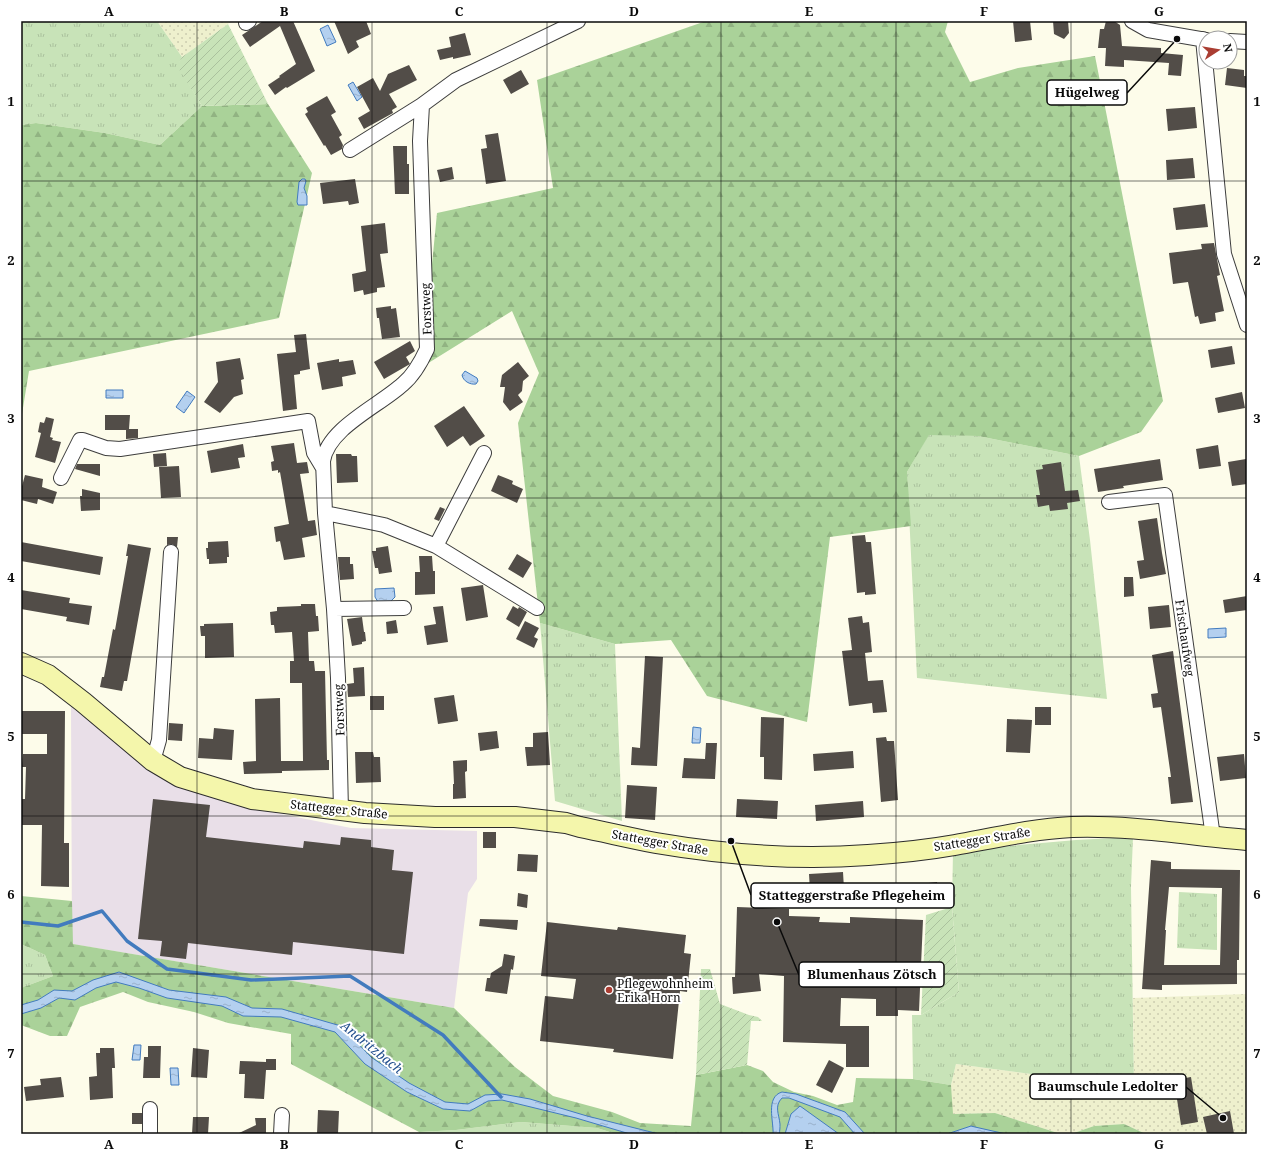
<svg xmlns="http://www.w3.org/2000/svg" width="1268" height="1155" font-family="'Noto Serif',serif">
  <defs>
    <pattern id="farmland-dots" width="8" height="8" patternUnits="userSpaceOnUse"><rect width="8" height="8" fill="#eef0cd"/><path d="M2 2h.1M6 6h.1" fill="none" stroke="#cbccaf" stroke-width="1.8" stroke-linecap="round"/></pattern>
    <pattern id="grass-tufts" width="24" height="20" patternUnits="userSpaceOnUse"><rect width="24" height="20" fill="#c8e3b8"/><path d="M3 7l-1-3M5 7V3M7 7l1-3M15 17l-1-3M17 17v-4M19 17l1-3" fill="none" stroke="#aac19d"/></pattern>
    <pattern id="forest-firs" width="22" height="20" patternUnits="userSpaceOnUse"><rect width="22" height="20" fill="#aad299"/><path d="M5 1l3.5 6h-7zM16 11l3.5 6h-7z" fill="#91b382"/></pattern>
    <pattern id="garden-furrows" width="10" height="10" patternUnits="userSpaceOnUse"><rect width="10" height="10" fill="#c8e3b8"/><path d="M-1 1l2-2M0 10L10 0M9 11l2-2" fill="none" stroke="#aac19d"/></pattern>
    <pattern id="water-ripples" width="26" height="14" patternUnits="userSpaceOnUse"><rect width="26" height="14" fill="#b4d0ef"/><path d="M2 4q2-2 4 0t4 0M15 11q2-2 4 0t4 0" fill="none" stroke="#99b1cc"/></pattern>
  </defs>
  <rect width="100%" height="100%" fill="#fdfcea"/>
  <path fill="#e9dfe8" d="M71 707 176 784 213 797 271 812 351 828 477 831V879L468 893 454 1008 72 944Z"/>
  <path fill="url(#farmland-dots)" d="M157 21H232L182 57Z
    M1247 994V1134H1146L1124 1124 1094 1126 1071 1134H1061L995 1113 952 1114 951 1085 956 1064 1134 1088 1133 998Z"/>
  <path fill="url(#grass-tufts)" d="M21 21H157L182 57 178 66 202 106 160 145 105 133 36 123 21 125Z
    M929 434 978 436 1079 456 1090 540 1107 699 917 678 907 472Z
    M540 623 615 644 622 821 555 801Z
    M1133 837 1131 887 1134 1088 956 1064 951 1085 913 1079 912 1015H921L959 992 952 907 953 851 1076 840Z
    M1179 892 1217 894V950L1177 948Z
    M21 944 45 955 53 976 21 988Z
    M521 1122 597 1128 616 1134H419V1132L456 1130Z"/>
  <path fill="url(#forest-firs)" d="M706 21H948L945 32 970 82 1018 68 1095 56 1163 401 1141 432 1079 456 978 436 929 435 907 472 911 526 830 537 807 722 707 696 671 640 615 644 540 623 518 423 539 373 512 311 422 367 437 213 553 188 537 80Z
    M268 104 312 173 279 318 29 371 21 420V125L36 123 105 133 160 145 202 106Z
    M21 896 72 901 73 944 454 1008 515 1067 553 1096 612 1112 640 1123 691 1126 696 1075 747 1065 763 1071 773 1082 794 1092 813 1096 837 1105 853 1102 856 1078 913 1079 951 1085 953 1114 995 1113 1061 1134H839L823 1123 791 1114 785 1134H616L597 1128 521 1122 456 1130 419 1132 291 1064V1034L228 1023 194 1012 148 1002 123 992 80 1007 67 1036H50L21 1025V988L53 976 45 955 21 944Z
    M1124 1124 1146 1134H1071L1094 1126Z"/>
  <path fill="url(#garden-furrows)" d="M228 24 268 104 202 106 177 66 182 57Z
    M952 907 959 992 921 1015 926 915Z
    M701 969H710L720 1004 749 1015 758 1017 762 1021H751L747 1065 696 1075Z"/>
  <path fill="url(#water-ripples)" stroke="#427bbe" d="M328 25 336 42 327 46 320 29Z
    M353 82 362 97 357 101 348 85Z
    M302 179H305L306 181 304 188 307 196V205H298L297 202 299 182Z
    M465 371 477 378 478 381 476 384C470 385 463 381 462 375Z
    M106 390H123V398H106Z
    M187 391 195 397 184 413 176 407Z
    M394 588 395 597 390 602H378L375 597V589Z
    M1226 628V637L1208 638V629Z
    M693 727 701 728 700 743H692Z
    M119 972 169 990 226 997 252 1008 282 1009 341 1026 371 1057 409 1083 445 1102 468 1104 485 1095 502 1094 530 1099 587 1116 659 1134H630L576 1118 502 1100 488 1101 470 1111 443 1109 407 1092 365 1064 335 1032 281 1017 243 1016 222 1006 167 998 139 988 116 982 96 988 75 1000 59 998 41 1008 21 1014V1005L38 1000 54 990 72 991 93 980Z
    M134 1045H141L140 1060H132Z
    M170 1068H178L179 1085H171Z
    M782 1092 796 1094 845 1112 865 1134H855L840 1117 789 1098H782C774 1106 779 1114 780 1124 780 1127 780 1131 779 1134H773C774 1122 765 1097 782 1092Z
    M800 1106 839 1134H785L791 1114Z
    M971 1126 975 1127 1006 1134H947Z"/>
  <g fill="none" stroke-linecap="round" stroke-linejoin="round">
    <path stroke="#427bbe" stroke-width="3.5" d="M21 922 58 926 102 911 127 941 167 969 251 980 350 976 443 1035 501 1097"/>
  </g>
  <path fill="#524d48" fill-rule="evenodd" d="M263 21H293L315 71 287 88 286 87 275 95 268 85 280 77 279 76 296 64 280 26 250 47 242 35Z
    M334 21H366L371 34 356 41 359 47 348 54Z
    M1013 21H1030L1032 40 1015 42Z
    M1053 21H1068L1069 33 1064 39 1054 34Z
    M1106 21H1114L1120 25 1122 46 1161 48V53L1183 55 1181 76 1168 75 1169 63 1124 60V67L1105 66 1106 48H1098L1100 29H1104Z
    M465 33 471 55 453 59V57L440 60 437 50 451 47 449 37Z
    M409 65 417 80 389 94 397 107 392 110 393 113 364 129 358 118 370 111 357 87 373 78 380 91 388 74Z
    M1227 68 1244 70V76H1247V88L1225 85Z
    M521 70 529 84 511 94 503 80Z
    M327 96 336 112 331 115 342 135 339 137 343 145 342 149 331 155 325 145 324 146 305 114 308 112 306 108Z
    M1195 107 1197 128 1168 131 1166 109Z
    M498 133 506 181 486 184 481 149 487 148 485 135Z
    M393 146H407V164H409V194H395Z
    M1193 158 1195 178 1167 180 1166 160Z
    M452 167 454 179 440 182 437 170Z
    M355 179 359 203 349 205 348 201 323 204 320 183Z
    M1205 204 1208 227 1176 230 1173 208Z
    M385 223 388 253 380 254 385 287 377 288V292L364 295 363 290 354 292 352 274 366 271 361 226Z
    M1214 243 1220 275 1217 276 1224 311 1215 313 1216 321 1200 324 1198 316 1195 317 1188 282 1173 284 1169 253 1202 249 1201 244Z
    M391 306V309L396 308 400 337 382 339 379 318H377L376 308Z
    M306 334 310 369 300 371V374L294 375 297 409 283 411 277 354 296 352 294 335Z
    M410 341 415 351 406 357 410 364 384 379 374 362Z
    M1232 346 1235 364 1211 368 1208 350Z
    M240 358 244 379 241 380 243 394 234 397 220 413 204 402 218 382 216 362Z
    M339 359V362L353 360 356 374 342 377 343 386 322 390 317 363Z
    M518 362 529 376 523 381 522 391 518 395 523 402 510 411 503 402 505 387H500L502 375Z
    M1242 392 1245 408 1218 413 1215 398Z
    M464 406 485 436 470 446 463 436 447 447 434 426Z
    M105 415H130L129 429H138V438L126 439V430H105Z
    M46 417 54 419 50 437 53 438 52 440 61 442 55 463 35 457 41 433 38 432 40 422 44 423Z
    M294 443 297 463 307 462 309 473 300 474 308 521 315 520 317 535 302 538 305 557 284 560 280 541 276 542 274 527 289 524 280 472 278 473V470L272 471 271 462 274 461 271 446Z
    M243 444 245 457 238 458 240 468 211 473 207 451Z
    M1218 445 1221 466 1199 469 1196 449Z
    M166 453 167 466 154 467 153 454Z
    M336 454H351L352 456H357L358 482 337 483Z
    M1160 459 1163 480 1123 486 1124 488 1098 492 1094 469Z
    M1246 459 1247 484 1232 486 1228 462Z
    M1061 462 1065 491 1078 490 1080 501 1067 503 1068 509 1050 511 1049 505 1038 507 1036 495H1040L1036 470 1043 469 1042 465Z
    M77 464H100V476L75 469Z
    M179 466 181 497 161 498 159 467Z
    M25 475 43 479 42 487 57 492 53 504 38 499 37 504 21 500V490Z
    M498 475 513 481 512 484 523 489 517 503 491 491Z
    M82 489 100 493V510L81 511 80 496H82Z
    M440 507 445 509 439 521 434 519Z
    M1157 518 1162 553 1166 574 1140 579 1137 561 1144 560 1138 521Z
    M865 535 866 542H871L876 594 865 595V592L857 593 852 536Z
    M167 537H178L177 547 172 544 167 545Z
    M228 541 229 557H227V563L209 564V559H207L206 548H208V542Z
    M21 542 103 557 100 575 21 561Z
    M128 544 151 548 127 681H124L122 691 100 687 102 677H104L113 629 115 630 128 556H126Z
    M388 546 392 572 379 574 378 568H375L372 551H376V548Z
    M517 554 532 563 523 578 508 569Z
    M419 556H432L433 571H435V594L415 595V572H420Z
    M338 557H350V564H353L354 579 340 580Z
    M1124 577H1133L1134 596 1124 597Z
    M483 585 488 617 466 621 461 588Z
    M21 590 70 598 69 603 92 606 89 625 66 621 67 617 21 609Z
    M1247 596V610L1225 613 1223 600Z
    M301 604H315L316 616H318L319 631 308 632 309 661H314L315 671H325L327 760H329V770L282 771V773L244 774 243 762 256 761 255 699 280 698 281 761H303L302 683H290V661H294L292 632 275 633 274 625H271L270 612 277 611V607L301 606Z
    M1169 605 1171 627 1150 629 1148 607Z
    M443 606 448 642 427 645 424 626 436 624 433 607Z
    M513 606 518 609 519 607 527 612 519 627 506 619Z
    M862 616 863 623 869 622 872 652 865 653 868 681 883 680 887 712 873 713 872 703 849 706 842 651 852 650 848 618Z
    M362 617 364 632H365L366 641 362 642V644L352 646 347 619Z
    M396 620 398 633 387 634 386 622Z
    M525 621 539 628 534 637 538 639 534 648 516 639Z
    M233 623 234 657 205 658V636H201L200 626H204V624Z
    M1173 651 1193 802 1171 804 1168 777H1171L1161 707 1153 708 1151 694 1158 693 1152 655Z
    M645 656 663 657 657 766 631 765 632 747 640 748Z
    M364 667 365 696 348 697 347 684 354 683 353 668Z
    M454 695 458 721 438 724 434 698Z
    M370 696H384V710H370Z
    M1035 707H1051V725H1035Z
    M21 711H65L64 843H69V887L41 886 42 825H21V799H25L26 767H22L23 754H47V734H21Z
    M761 717 784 718 782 780 764 779V757H760Z
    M1007 719 1032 720 1030 753 1006 752Z
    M169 723 183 724 182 741 168 740Z
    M214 728 234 730 232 760 198 758 199 738 213 739Z
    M497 731 499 748 480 751 478 733Z
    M548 732 550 765 527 766 525 747H533V733Z
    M886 737 887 741H894L898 800 881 802 876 738Z
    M706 743H717L715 779 682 778 684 758 705 759Z
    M853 751 854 768 814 771 813 754Z
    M355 752H373L374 757H380L381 782 356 783Z
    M1244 754 1246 778 1220 781 1217 757Z
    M467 760V771L465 772 466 798 453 799V784H454L453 761Z
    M627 785 657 787 655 820 625 818Z
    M153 799 210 805 206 837 303 848 304 841 340 845 341 837 371 840V847L394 850 392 870 413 872 404 954 293 942 292 955 188 943 186 959 160 956 162 941 138 939Z
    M737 799 778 801 777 819 736 817Z
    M863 801 864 817 816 821 815 805Z
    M483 832H496V848H483Z
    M518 854 538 855 537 872 517 871Z
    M1151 860 1171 862V869L1240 870 1239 960H1237V984L1162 985V990L1142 989ZM1169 887 1222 888 1220 965H1164L1166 930H1165Z
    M843 872 844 889 810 891 809 874Z
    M937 882 939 900 905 904 903 886Z
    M518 893 528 895 527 908 517 906Z
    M737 907 789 909V916L820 917 819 922 850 923V917L923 920 919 1011 898 1010V1016H876V999L841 998 840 1026H869V1067H846V1044L783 1042 784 976 759 974 761 991 733 994 732 977H735Z
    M480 919 518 920 517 930 479 926Z
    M547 922 617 930 618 927 686 935 684 953 691 954 687 992 680 991 673 1059 613 1052 614 1049 540 1041 545 996 573 999 576 979 541 976Z
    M504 954 515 956 513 970 511 969 507 994 485 991 487 978H490L491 973 502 966Z
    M148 1046H161L160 1078H143L144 1057H148Z
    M100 1048H114L115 1068H112L113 1098 90 1100 89 1077 97 1076 96 1053H100Z
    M193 1048 209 1050 207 1078 191 1077Z
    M266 1059H276V1070H266L264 1099 244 1098 245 1074H239L240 1061 266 1062Z
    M829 1060 844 1068 832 1093 816 1085Z
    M61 1077 64 1097 26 1101 24 1087 41 1085 40 1079Z
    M1191 1077 1198 1122 1181 1125 1174 1080Z
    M318 1110 339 1111 338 1134H317Z
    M1230 1111 1234 1134H1207L1203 1117Z
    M132 1113H142V1124H132Z
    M193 1117H209L208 1134H192Z
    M255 1118H266V1134H237L256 1125Z"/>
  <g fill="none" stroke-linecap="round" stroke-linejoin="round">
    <g stroke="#3d3d3d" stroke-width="16">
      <path id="street" d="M1132 21 1148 30 1206 40
        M246 23 249 21
        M1203 39 1224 254 1247 325
        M1230 41 1247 42
        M350 150 422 105
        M61 478 80 440H83L106 448 120 449 308 421 314 453 323 468
        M1109 502 1165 495 1213 837
        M325 513 384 525 436 546 484 453
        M436 546 537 608
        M334 609 404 608
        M153 761 159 740 171 552
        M341 811 338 678 334 609 325 513 323 461C328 428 379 406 403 384 414 375 421 362 427 349L420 141 422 105 456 80 578 21
        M150 1109V1134
        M281 1134 282 1115"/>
    </g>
    <g stroke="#2c2c2c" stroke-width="22">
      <path id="secondary" d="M21 663 48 675 83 702 153 761 180 777 252 799 365 813 435 817H515L566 823 580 827C605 832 630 838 656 843 726 855 797 860 868 855 897 853 927 850 955 845 994 838 1032 829 1072 827 1130 825 1189 835 1247 840"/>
    </g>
    <use href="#street" stroke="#fff" stroke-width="14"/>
    <use href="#secondary" stroke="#f4f6ab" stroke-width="20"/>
  </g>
  <path fill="none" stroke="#0a0a0a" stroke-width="1" stroke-opacity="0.55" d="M197 21V1134M372 21V1134M547 21V1134M721 21V1134M896 21V1134M1071 21V1134M21 181H1247M21 339H1247M21 498H1247M21 657H1247M21 816H1247M21 974H1247"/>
  <circle fill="#aa3d32" stroke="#fff" stroke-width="1.5" cx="609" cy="990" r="4"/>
  <g text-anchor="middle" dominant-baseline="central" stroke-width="4" stroke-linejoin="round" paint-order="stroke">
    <g font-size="12" fill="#0a0a0a" stroke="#fff">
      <text transform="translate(426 309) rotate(-92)">Forstweg</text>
      <text transform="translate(1185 638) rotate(82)">Frischaufweg</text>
      <text transform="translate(339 710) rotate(-92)">Forstweg</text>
      <text transform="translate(339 809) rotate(6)">Stattegger Straße</text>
      <text transform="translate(982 839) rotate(-9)">Stattegger Straße</text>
      <text transform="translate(660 842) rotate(10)">Stattegger Straße</text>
    </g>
    <g font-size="12" fill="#0a0a0a" stroke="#fff" text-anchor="start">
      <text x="617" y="983">Pflegewohnheim<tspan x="617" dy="14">Erika Horn</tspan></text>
    </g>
    <g font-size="13" font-style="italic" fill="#224f8d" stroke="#fff">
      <text transform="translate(372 1047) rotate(39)">Andritzbach</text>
    </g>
  </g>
  <path fill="none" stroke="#0a0a0a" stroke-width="1.5" d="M1177 39L1127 93M731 841L751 895M777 922L799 975M1223 1118L1186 1087"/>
  <g fill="#0a0a0a" stroke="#fff" stroke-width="1.5">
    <circle cx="1177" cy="39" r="4"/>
    <circle cx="731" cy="841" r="4"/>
    <circle cx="777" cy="922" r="4"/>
    <circle cx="1223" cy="1118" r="4"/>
  </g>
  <g fill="#fff" stroke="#0a0a0a" stroke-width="1.5">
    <rect x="1047" y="80" width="80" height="25" rx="4"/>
    <rect x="751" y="883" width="203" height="25" rx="4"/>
    <rect x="799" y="962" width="145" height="25" rx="4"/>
    <rect x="1030" y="1074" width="156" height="25" rx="4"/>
  </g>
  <g font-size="13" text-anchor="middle" font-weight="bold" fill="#0a0a0a">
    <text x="1087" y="97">Hügelweg</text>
    <text x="852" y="900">Statteggerstraße Pflegeheim</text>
    <text x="872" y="979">Blumenhaus Zötsch</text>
    <text x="1108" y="1091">Baumschule Ledolter</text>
  </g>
  <rect width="1268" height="1155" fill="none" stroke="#ffffff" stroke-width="44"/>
  <g transform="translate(1218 50) rotate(78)"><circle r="19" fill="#ffffff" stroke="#9d9d9d"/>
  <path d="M0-3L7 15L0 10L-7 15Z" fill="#aa3d32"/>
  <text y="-6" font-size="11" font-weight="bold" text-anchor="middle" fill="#0a0a0a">N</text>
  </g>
  <rect x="22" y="22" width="1224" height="1111" fill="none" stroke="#0a0a0a" stroke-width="1.5"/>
  <g font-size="13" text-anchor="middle" font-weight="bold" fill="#0a0a0a">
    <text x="109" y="16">A</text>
    <text x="284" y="16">B</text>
    <text x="459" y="16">C</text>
    <text x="634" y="16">D</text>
    <text x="809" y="16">E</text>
    <text x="984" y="16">F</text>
    <text x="1159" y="16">G</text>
    <text x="11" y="106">1</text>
    <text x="1257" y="106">1</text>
    <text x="11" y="265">2</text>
    <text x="1257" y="265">2</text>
    <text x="11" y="423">3</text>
    <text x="1257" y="423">3</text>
    <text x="11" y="582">4</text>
    <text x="1257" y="582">4</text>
    <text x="11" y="741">5</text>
    <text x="1257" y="741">5</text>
    <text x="11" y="899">6</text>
    <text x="1257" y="899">6</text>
    <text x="11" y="1058">7</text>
    <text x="1257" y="1058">7</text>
    <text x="109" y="1149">A</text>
    <text x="284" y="1149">B</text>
    <text x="459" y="1149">C</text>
    <text x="634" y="1149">D</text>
    <text x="809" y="1149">E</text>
    <text x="984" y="1149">F</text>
    <text x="1159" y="1149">G</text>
  </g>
</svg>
